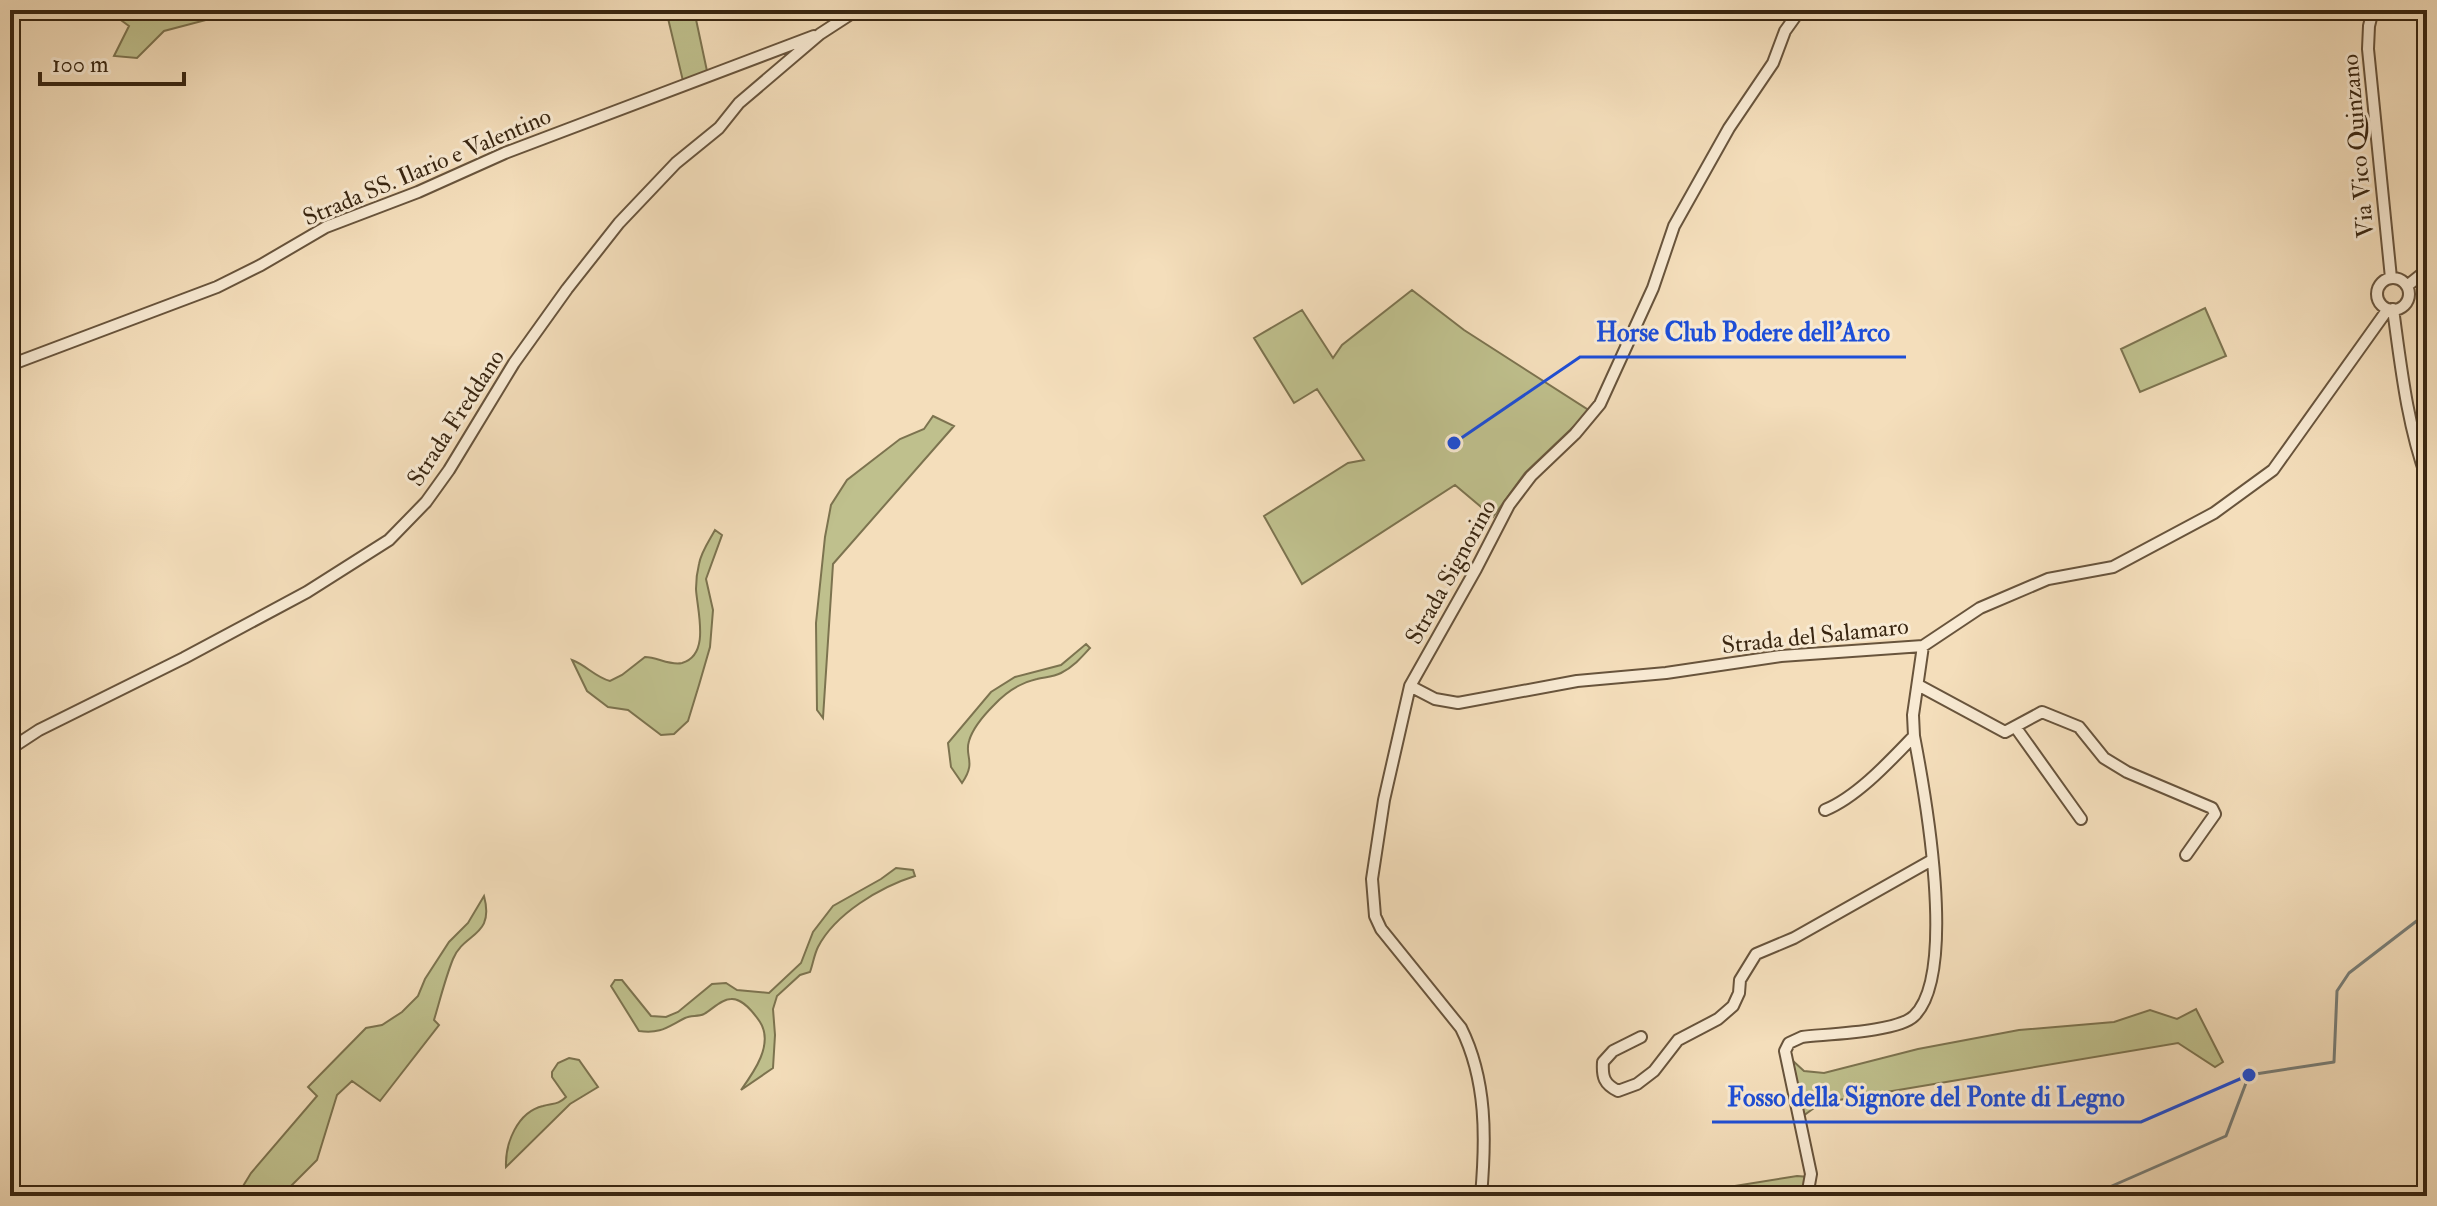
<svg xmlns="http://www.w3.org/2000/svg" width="2437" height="1206" font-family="'IM FELL Double Pica',serif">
  <rect width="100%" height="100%" fill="#f4debb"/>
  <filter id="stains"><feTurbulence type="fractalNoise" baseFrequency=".0025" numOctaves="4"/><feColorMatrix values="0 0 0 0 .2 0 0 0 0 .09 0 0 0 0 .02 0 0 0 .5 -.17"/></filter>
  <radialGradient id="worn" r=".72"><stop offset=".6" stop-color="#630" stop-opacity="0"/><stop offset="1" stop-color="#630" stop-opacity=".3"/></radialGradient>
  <path fill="#bfc08d" stroke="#7c734f" stroke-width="2" d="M107 10H173L177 12 181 10H207L206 20 164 31 137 58 114 56 129 26Z
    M666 10H694L707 71 683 81Z
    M1412 290 1464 330 1590 411 1525 473 1493 517 1455 485 1302 584 1264 516 1348 463 1364 460 1317 389 1294 403 1254 338 1302 310 1333 358 1342 345Z
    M2205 308 2226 356 2140 392 2121 349Z
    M933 416 954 426 833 564 823 718 817 710 816 623 825 537 831 505 847 480 900 439 924 429Z
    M715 530 722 535 706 579 713 610 710 647 699 685 688 721 674 734 661 735 628 710 608 707 587 691 572 660C586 665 595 677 610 681L622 675 645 657C657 657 670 666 682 663 711 655 697 610 696 589 696 581 697 572 699 564 701 552 709 541 715 530Z
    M1086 644 1090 648C1081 658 1073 667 1061 673 1053 677 1045 677 1037 679 1019 683 1006 692 994 705 984 715 973 727 969 741 964 757 977 761 962 783L951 767 948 743 991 692 1015 677 1061 665Z
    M896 868 913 870 915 876C880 887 835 914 818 947 814 955 813 964 810 972L800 975 777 996 773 1009 775 1035 773 1068 741 1090C754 1072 774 1044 760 1022 754 1013 742 998 731 999 721 999 713 1009 704 1014 698 1017 691 1015 685 1018 667 1027 661 1034 639 1031L611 986 615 980H622L651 1016 666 1017 678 1012 712 984 726 983 737 990 769 993 801 963 813 932 833 906 881 879Z
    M484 896C495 937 464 932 453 959 445 979 440 1000 434 1020L439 1025 380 1101 352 1081 337 1095 317 1160 281 1196H237L251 1173 317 1096 308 1087 366 1028 382 1025 402 1012 418 996 425 979 449 942 468 923Z
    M2196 1009 2223 1062 2215 1067 2178 1043 1821 1103 1803 1116 1792 1060 1804 1071 1824 1073 1918 1049 2019 1030 2114 1022 2150 1010 2177 1019Z
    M569 1058 579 1060 598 1087 570 1104 506 1167C505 1144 517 1112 543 1106 553 1103 558 1105 566 1097L552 1077V1072L558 1063Z
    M1797 1176 1809 1177 1805 1196H1700L1710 1190Z"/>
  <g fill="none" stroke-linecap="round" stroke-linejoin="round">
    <path stroke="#787e78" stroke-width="3" d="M1786 1196 1796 1191 1799 1193
      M2089 1196 2226 1136 2249 1075 2334 1062 2337 991 2349 973 2427 913"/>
    <g stroke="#68543c" stroke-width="14">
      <path id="minor" d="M2373 10 2369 26 2368 49 2391 278
        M2377 294a16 16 0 1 1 32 0a16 16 0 1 1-32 0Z
        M2407 286 2427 270
        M2393 309C2401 367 2407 424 2427 479
        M10 365 217 287 261 265 326 227 418 192 505 153 814 36
        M1918 685 2005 732 2042 712 2079 727 2104 758 2127 772 2212 808 2215 814 2186 855
        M1410 686 1435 699 1458 703 1577 681 1666 673 1781 656 1923 646 1980 608 2048 579 2113 567 2214 513 2273 470 2388 309
        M2016 728 2081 819
        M10 749 39 730 184 658 307 592 389 540 426 502 449 470 514 363 567 289 619 223 676 163 719 128 739 103 820 34 857 10
        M1825 810C1857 797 1890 761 1914 736L1913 715 1923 646
        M1641 1037 1613 1051 1603 1062C1602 1077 1604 1084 1618 1091L1637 1084 1654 1071 1678 1040 1718 1019 1733 1006 1739 993 1740 980 1756 954 1794 938 1932 860
        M1481 1196C1486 1139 1487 1080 1461 1028L1381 929 1375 916 1372 879 1384 800 1410 686 1476 569 1509 505 1531 476 1575 434 1600 404 1653 288 1674 226 1729 128 1773 63 1785 31 1800 10
        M1807 1196 1811 1174 1785 1051 1789 1043 1802 1037C1826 1034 1898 1032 1914 1016 1958 974 1925 793 1914 736"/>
    </g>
    <use href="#minor" stroke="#f8ead3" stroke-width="10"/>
  </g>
  <g text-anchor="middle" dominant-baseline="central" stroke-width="6" stroke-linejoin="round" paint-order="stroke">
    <g font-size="24" fill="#392611" stroke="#f8ead3">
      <text transform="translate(2358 146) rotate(-95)">Via Vico Quinzano</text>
      <text transform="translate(427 167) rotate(-23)">Strada SS. Ilario e Valentino</text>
      <text transform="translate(456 418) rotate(-57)">Strada Freddano</text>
      <text transform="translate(1451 572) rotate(-61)">Strada Signorino</text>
      <text transform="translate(1815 636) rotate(-6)">Strada del Salamaro</text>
    </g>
  </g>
  <path fill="none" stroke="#1d4ed8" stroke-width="3" d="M1454 443L1580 357H1906M2249 1075L2141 1122H1712"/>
  <g fill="#1d4ed8" stroke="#f8ead3" stroke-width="3">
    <circle cx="1454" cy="443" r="8"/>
    <circle cx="2249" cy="1075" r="8"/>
  </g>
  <g font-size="26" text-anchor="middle" font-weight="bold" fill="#1d4ed8" stroke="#f8ead3" stroke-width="6" stroke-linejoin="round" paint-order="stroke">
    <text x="1743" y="341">Horse Club Podere dell'Arco</text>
    <text x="1926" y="1106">Fosso della Signore del Ponte di Legno</text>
  </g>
  <rect width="2437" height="1206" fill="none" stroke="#f4debb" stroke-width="40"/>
  <rect x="12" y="12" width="2413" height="1182" fill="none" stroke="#392611" stroke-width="4"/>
  <rect x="20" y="20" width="2397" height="1166" fill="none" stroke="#392611" stroke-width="2"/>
  <path d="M40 72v12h144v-12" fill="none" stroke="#392611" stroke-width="4"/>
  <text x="52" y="72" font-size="24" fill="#392611" stroke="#f8ead3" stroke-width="6" paint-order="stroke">100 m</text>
  <rect width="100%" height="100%" filter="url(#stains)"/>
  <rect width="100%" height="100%" fill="url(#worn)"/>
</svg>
